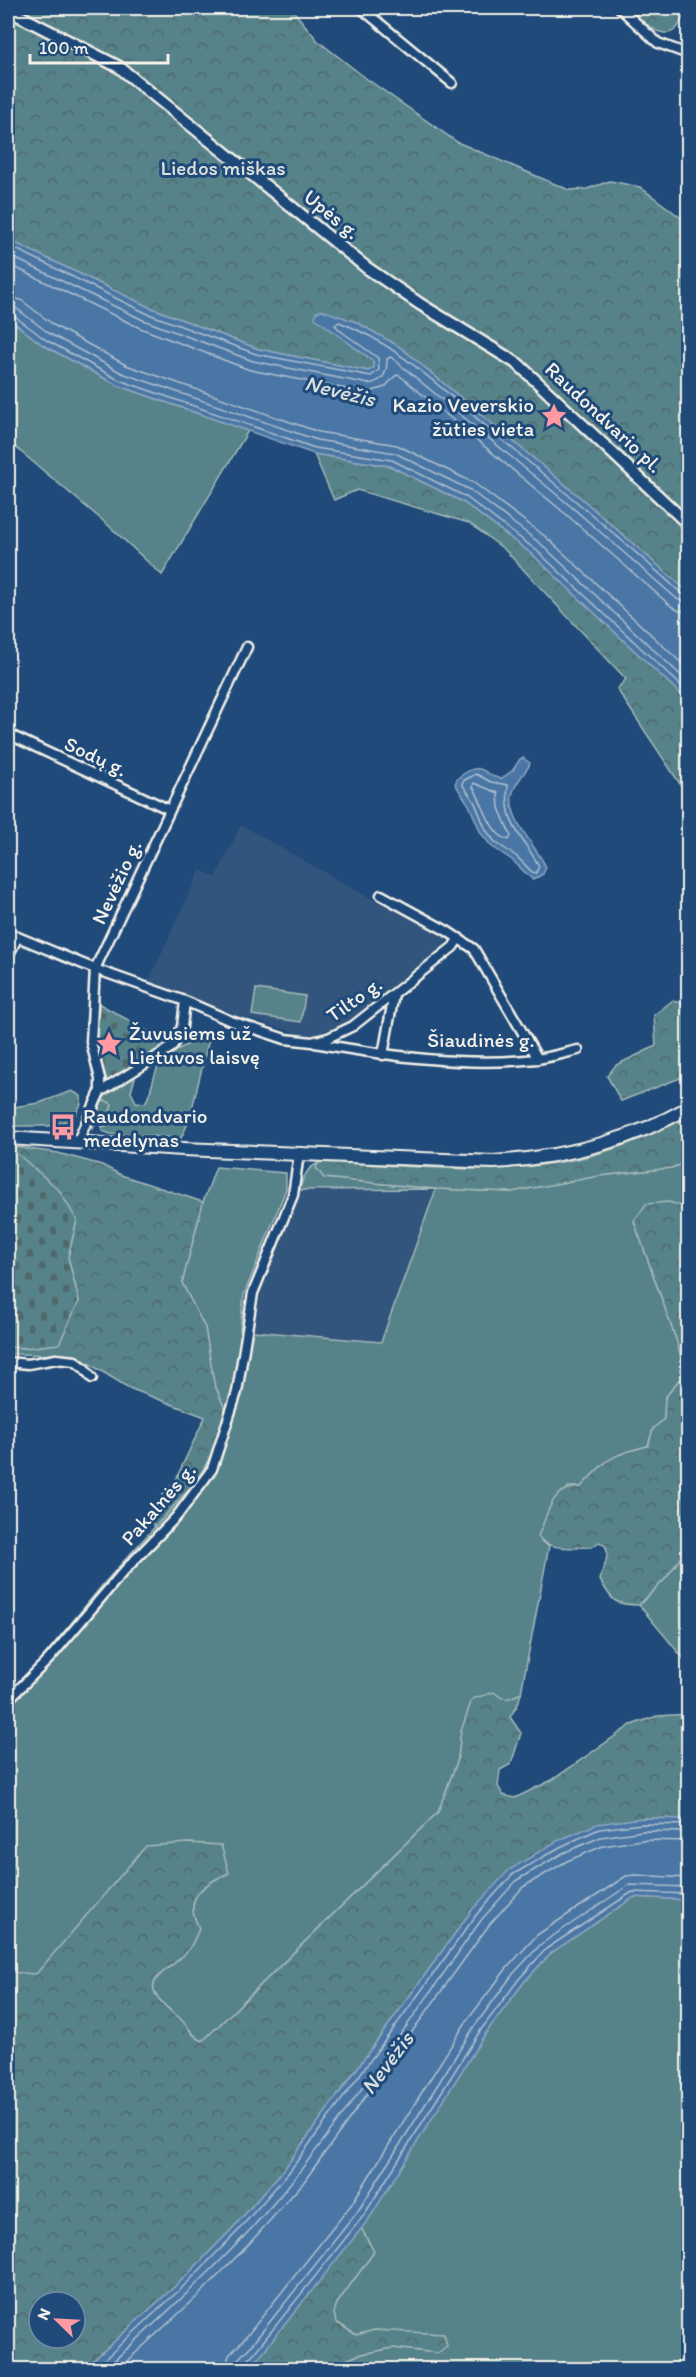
<svg xmlns="http://www.w3.org/2000/svg" width="696" height="2377" font-family="Itim,sans-serif">
  <defs>
    <pattern id="forest-crowns" width="20" height="18" patternUnits="userSpaceOnUse" patternTransform="scale(1.5)"><rect width="20" height="18" fill="#56828a"/><path d="M2 6a3 3 0 1 1 6 0M12 15a3 3 0 1 1 6 0" fill="none" stroke="#50686b"/></pattern>
    <pattern id="cemetery-stones" width="16" height="16" patternUnits="userSpaceOnUse" patternTransform="scale(1.5)"><rect width="16" height="16" fill="#56828a"/><path d="M2 7V4a2 2 0 0 1 4 0v3zM10 15v-3a2 2 0 0 1 4 0v3z" fill="#50686b"/></pattern>
  </defs>
  <rect width="100%" height="100%" fill="#1f4a7a"/>
  <filter id="ink" filterUnits="userSpaceOnUse"><feTurbulence type="fractalNoise" baseFrequency=".0167" numOctaves="2"/><feDisplacementMap in="SourceGraphic" scale="12" xChannelSelector="R" yChannelSelector="G"/><feConvolveMatrix kernelMatrix="1 2 1 2 8 2 1 2 1" color-interpolation-filters="sRGB"/></filter>
  <g filter="url(#ink)">
    <path fill="#33547d" d="M241 825 370 898 446 935V944L350 1024 318 1036 304 1035 194 1002 148 982 200 870 216 877Z
      M286 1189H436L381 1342 240 1330 244 1295Z"/>
    <path fill="#56828a" stroke="#a5bab9" stroke-width="1.5" d="M8 318 43 345 117 385 248 431 162 575 108 525 8 441Z
      M256 989 305 996 301 1022 252 1015Z
      M210 1035 189 1121 181 1138 111 1134 102 1131 101 1126H106L111 1105 106 1101 101 1102 107 1093 136 1074 131 1092 136 1102 145 1103C152 1092 152 1079 158 1067 167 1051 194 1042 210 1035Z
      M688 1162V1184L684 1188 685 1200 688 1201V1208L682 1205 634 1221 677 1342 685 1372 665 1398 664 1419 653 1429 648 1446C612 1454 605 1461 581 1487H568L538 1536 542 1542 549 1546 521 1693 507 1700H501L461 1731 458 1759 438 1812 203 2041C190 2035 188 2024 177 2016 130 1979 164 1978 188 1950 193 1945 195 1936 199 1929 197 1923 193 1916 193 1910 191 1890 214 1879 229 1873L73 1934 36 1975 8 1972V1694L30 1673 105 1582 198 1479 225 1409 214 1383 205 1328 182 1283 203 1202 216 1167 286 1173V1189L244 1295 240 1330 381 1342 436 1189 299 1190C304 1177 306 1168 319 1163L316 1168 325 1178 436 1189 511 1192 599 1176 671 1168Z
      M688 1547V1664L639 1605 666 1578Z
      M634 1897 688 1900V2369L323 2370 361 2354 393 2348 438 2353 375 2330 356 2335 336 2322 333 2313 337 2303 374 2252 361 2228 485 2034 524 1982 551 1953Z"/>
    <path fill="url(#forest-crowns)" stroke="#a5bab9" stroke-width="1.5" fill-rule="evenodd" d="M8 8H291L318 41 367 79 457 142 569 190 587 189 610 181 640 187 688 223V592L582 499 400 347 356 322 316 312V318L373 361 374 368 369 371 258 349 149 307 13 242 8 233Z
      M628 8H686C683 14 681 25 676 29 661 43 638 17 628 8Z
      M314 454 390 466 463 502 532 554 688 701V796L617 689 626 679 505 550 469 523 357 490 334 500Z
      M672 1001 688 1004V1075L621 1101 607 1076 616 1065 656 1046 654 1015Z
      M72 1091 81 1096V1104L73 1119 49 1126H8V1108L39 1103Z
      M106 1101 112 1104 106 1126H101L98 1122 92 1129C88 1119 95 1109 101 1102Z
      M688 1116V1162L671 1168 599 1176 511 1192 436 1189 324 1178 316 1168 320 1161C405 1166 493 1177 577 1159 615 1151 654 1134 688 1116Z
      M8 1146 58 1153 102 1165 121 1175 203 1202 182 1283 205 1328 214 1383 225 1409 212 1453 198 1479 155 1527 147 1514 175 1481 205 1417 129 1388 75 1355 8 1354V1347L26 1348 79 1301 68 1257 77 1220 13 1151 8 1157Z
      M669 1202 688 1208V1547L666 1578 639 1605C613 1605 612 1600 600 1580 603 1568 615 1547 599 1542L592 1547C575 1547 548 1552 538 1536 550 1511 549 1488 581 1487 607 1459 610 1455 648 1446L653 1429 664 1419 665 1398 685 1372 677 1342 634 1221 646 1204Z
      M494 1692C504 1702 509 1699 521 1693L518 1704 510 1717 521 1733 511 1764 500 1770 498 1786 503 1795 515 1798 552 1780 631 1725 657 1716 688 1714V1819L642 1818 472 1910 285 2168 232 2229 183 2279 84 2369H8V1972L36 1974 146 1846 189 1843 221 1845 229 1873C214 1879 191 1890 193 1910 193 1916 197 1923 199 1929 195 1936 193 1945 188 1950 164 1978 130 1979 177 2016 188 2024 190 2036 203 2041L438 1812 458 1759 461 1731 472 1699ZM39 2302H75V2338H39Z
      M361 2228 374 2252 337 2303 334 2313 336 2322 356 2335 375 2330 444 2334 447 2346 438 2353 393 2348 361 2354 323 2369 245 2370 258 2358Z"/>
    <path fill="url(#cemetery-stones)" stroke="#a5bab9" stroke-width="1.5" d="M96 1002 169 1043 163 1050 108 1083 97 1049Z
      M13 1150 59 1190 77 1220 68 1257 79 1301 59 1344 26 1348 8 1347V1157Z"/>
    <path fill="#4976a5" stroke="#8da7c0" stroke-width="1.5" d="M8 233 13 242 149 307 258 349 368 371 374 368 373 361 315 318 316 312 322 310 356 322 400 347 582 499 688 592V701L532 554 463 502 390 466 314 454 117 385 43 345 8 318Z
      M523 758 530 763 529 766C523 775 514 785 512 795 508 819 536 846 546 867L543 874 533 880 512 860 491 846 481 833 469 805 455 784C457 778 459 777 465 773 482 762 485 775 501 779L513 770 520 759Z
      M642 1818 688 1819V1900L634 1897 551 1953 524 1982 485 2034 369 2219 258 2358 245 2369H84L183 2279 232 2229 285 2168 472 1910 509 1870 557 1841 597 1824Z"/>
    <g fill="none" stroke-linecap="round" stroke-linejoin="round">
      <path stroke="#b0c0cd" stroke-width="1.5" d="M8 245 146 313 256 354 371 376 379 370 378 358 342 332 335 325 339 322C399 344 446 393 494 433 557 486 622 538 682 594L688 595
        M8 255 143 320 253 361 369 384C384 381 387 373 387 359L391 357 574 509 677 599 688 603
        M8 264 140 328 250 370 367 393 385 387 395 376 399 375 568 516 671 606 679 611 688 612
        M8 297 21 300 55 326 126 365 319 432 397 445 474 483 546 537 688 669
        M8 306 16 308 50 334 122 373 317 440 395 453 470 490 541 544 688 682
        M8 314 13 315 46 340 119 380 315 448 392 460 466 497 536 550 688 692
        M476 774 491 782 508 785C504 825 521 834 539 866L536 873 532 872 516 856 495 842 486 830 475 803 462 784 463 781Z
        M474 783 498 793 499 808 511 836 509 840C490 836 483 802 473 787Z
        M93 2370 187 2283 236 2233 289 2172 477 1914 512 1875 560 1847 599 1829 642 1824 688 1825
        M104 2370C171 2308 240 2248 296 2176 361 2093 421 2005 482 1919L517 1880 563 1853 601 1837 643 1831 688 1832
        M117 2370 199 2295 249 2244 303 2183 489 1925 523 1887 567 1861 603 1846 643 1840 688 1841
        M225 2370 229 2355 242 2342 351 2205 466 2022 507 1968 537 1935 626 1876 635 1875 688 1878
        M234 2370 237 2360 249 2348 358 2211 474 2027 513 1974 541 1944 629 1885 688 1887
        M242 2370 244 2363 254 2353 364 2215 480 2031 519 1979 546 1949 632 1892 688 1894"/>
      <g stroke="#f4f1e8" stroke-width="13">
        <path id="street" d="M361 8 452 83
          M620 8 658 43 688 54
          M8 472V471
          M8 734 170 810
          M381 895 447 931 474 949 538 1059
          M8 933 95 969 185 1001 231 1021 285 1039 312 1042 328 1038 353 1026 453 947 459 938
          M8 956 18 937
          M315 1043C388 1056 464 1067 537 1059 551 1057 565 1053 578 1050
          M383 1055 394 994
          M100 1092 172 1047 182 1027 185 1001
          M77 1143 100 1092V1079L91 1042 95 969 247 647
          M8 1362 28 1364 56 1359 75 1361 84 1368 92 1378
          M8 1700 49 1659 123 1572 177 1516 212 1469 237 1392 253 1293 293 1195 299 1154"/>
      </g>
      <g stroke="#f4f1e8" stroke-width="15">
        <path id="secondary" d="M8 10 119 67 367 268 420 304 518 364 688 524"/>
      </g>
      <g stroke="#f4f1e8" stroke-width="16">
        <path id="primary" d="M8 1138 183 1149 493 1162C562 1158 628 1142 688 1108"/>
      </g>
      <use href="#street" stroke="#1f4a7a" stroke-width="8"/>
      <use href="#secondary" stroke="#1f4a7a" stroke-width="10"/>
      <use href="#primary" stroke="#1f4a7a" stroke-width="12"/>
    </g>
  </g>
  <defs>
    <g id="sight-bare" transform="scale(2.07)"><path d="M0-6L1.8-2.2L6-1.7L2.9 1.2L3.7 5.4L0 3.3L-3.7 5.4L-2.9 1.2L-6-1.7L-1.8-2.2Z" fill="#ff9aa2" stroke="#1f4a7a" stroke-width="2.5" paint-order="stroke"/></g>
    <g id="bus-bare" transform="scale(2.07)"><path d="M-5-6H5V4H4V6H2V4H-2V6H-4V4H-5ZM-3.5-4V0h7V-4ZM-3.5 1.2v1.5H-2V1.2ZM2 1.2v1.5H3.5V1.2Z" fill="#ff9aa2" stroke="#1f4a7a" stroke-width="2.5" paint-order="stroke"/></g>
  </defs>
  <g fill-rule="evenodd">
    <use href="#sight-bare" x="554" y="416"/>
    <use href="#sight-bare" x="109" y="1044"/>
    <use href="#bus-bare" x="63" y="1127"/>
  </g>
  <g text-anchor="middle" dominant-baseline="central" stroke-width="6" stroke-linejoin="round" paint-order="stroke">
    <g font-size="21" fill="#dce0da" stroke="#1f4a7a">
      <text x="223" y="167">Liedos miškas</text>
    </g>
    <g font-size="21" fill="#f4f1e8" stroke="#1f4a7a">
      <text transform="translate(332 214) rotate(39)">Upės g.</text>
      <text transform="translate(604 417) rotate(43)">Raudondvario pl.</text>
      <text transform="translate(96 756) rotate(25)">Sodų g.</text>
      <text transform="translate(116 882) rotate(-65)">Nevėžio g.</text>
      <text transform="translate(354 999) rotate(-35)">Tilto g.</text>
      <text x="481" y="1039">Šiaudinės g.</text>
      <text transform="translate(158 1504) rotate(-49)">Pakalnės g.</text>
    </g>
    <g font-size="21" fill="#f4f1e8" stroke="#1f4a7a" text-anchor="start">
      <text x="534" y="404" text-anchor="end">Kazio Veverskio<tspan x="534" dy="24">žūties vieta</tspan></text>
      <text x="129" y="1032">Žuvusiems už<tspan x="129" dy="24">Lietuvos laisvę</tspan></text>
      <text x="83" y="1115">Raudondvario<tspan x="83" dy="24">medelynas</tspan></text>
    </g>
    <g font-size="22" font-style="italic" fill="#dadfde" stroke="#1f4a7a">
      <text transform="translate(340 391) rotate(14)">Nevėžis</text>
      <text transform="translate(387 2063) rotate(-53)">Nevėžis</text>
    </g>
  </g>
  <rect width="696" height="2377" fill="none" stroke="#1f4a7a" stroke-width="30"/>
  <rect x="15" y="15" width="666" height="2347" fill="none" stroke="#f4f1e8" stroke-width="2" filter="url(#ink)"/>
  <g transform="translate(57 2320) rotate(294)"><circle r="28" fill="#1f4a7a" stroke="#748da6" stroke-width="1.5"/>
  <path d="M0-4.5L10 22L0 15L-10 22Z" fill="#ff9aa2"/>
  <text y="-9" font-size="16" font-weight="bold" text-anchor="middle" fill="#f4f1e8">N</text>
  </g>
  <path d="M30 54v9h138v-9" fill="none" stroke="#f4f1e8" stroke-width="3"/>
  <text x="39" y="54" font-size="18" fill="#f4f1e8" stroke="#1f4a7a" stroke-width="4.5" paint-order="stroke">100 m</text>
</svg>
